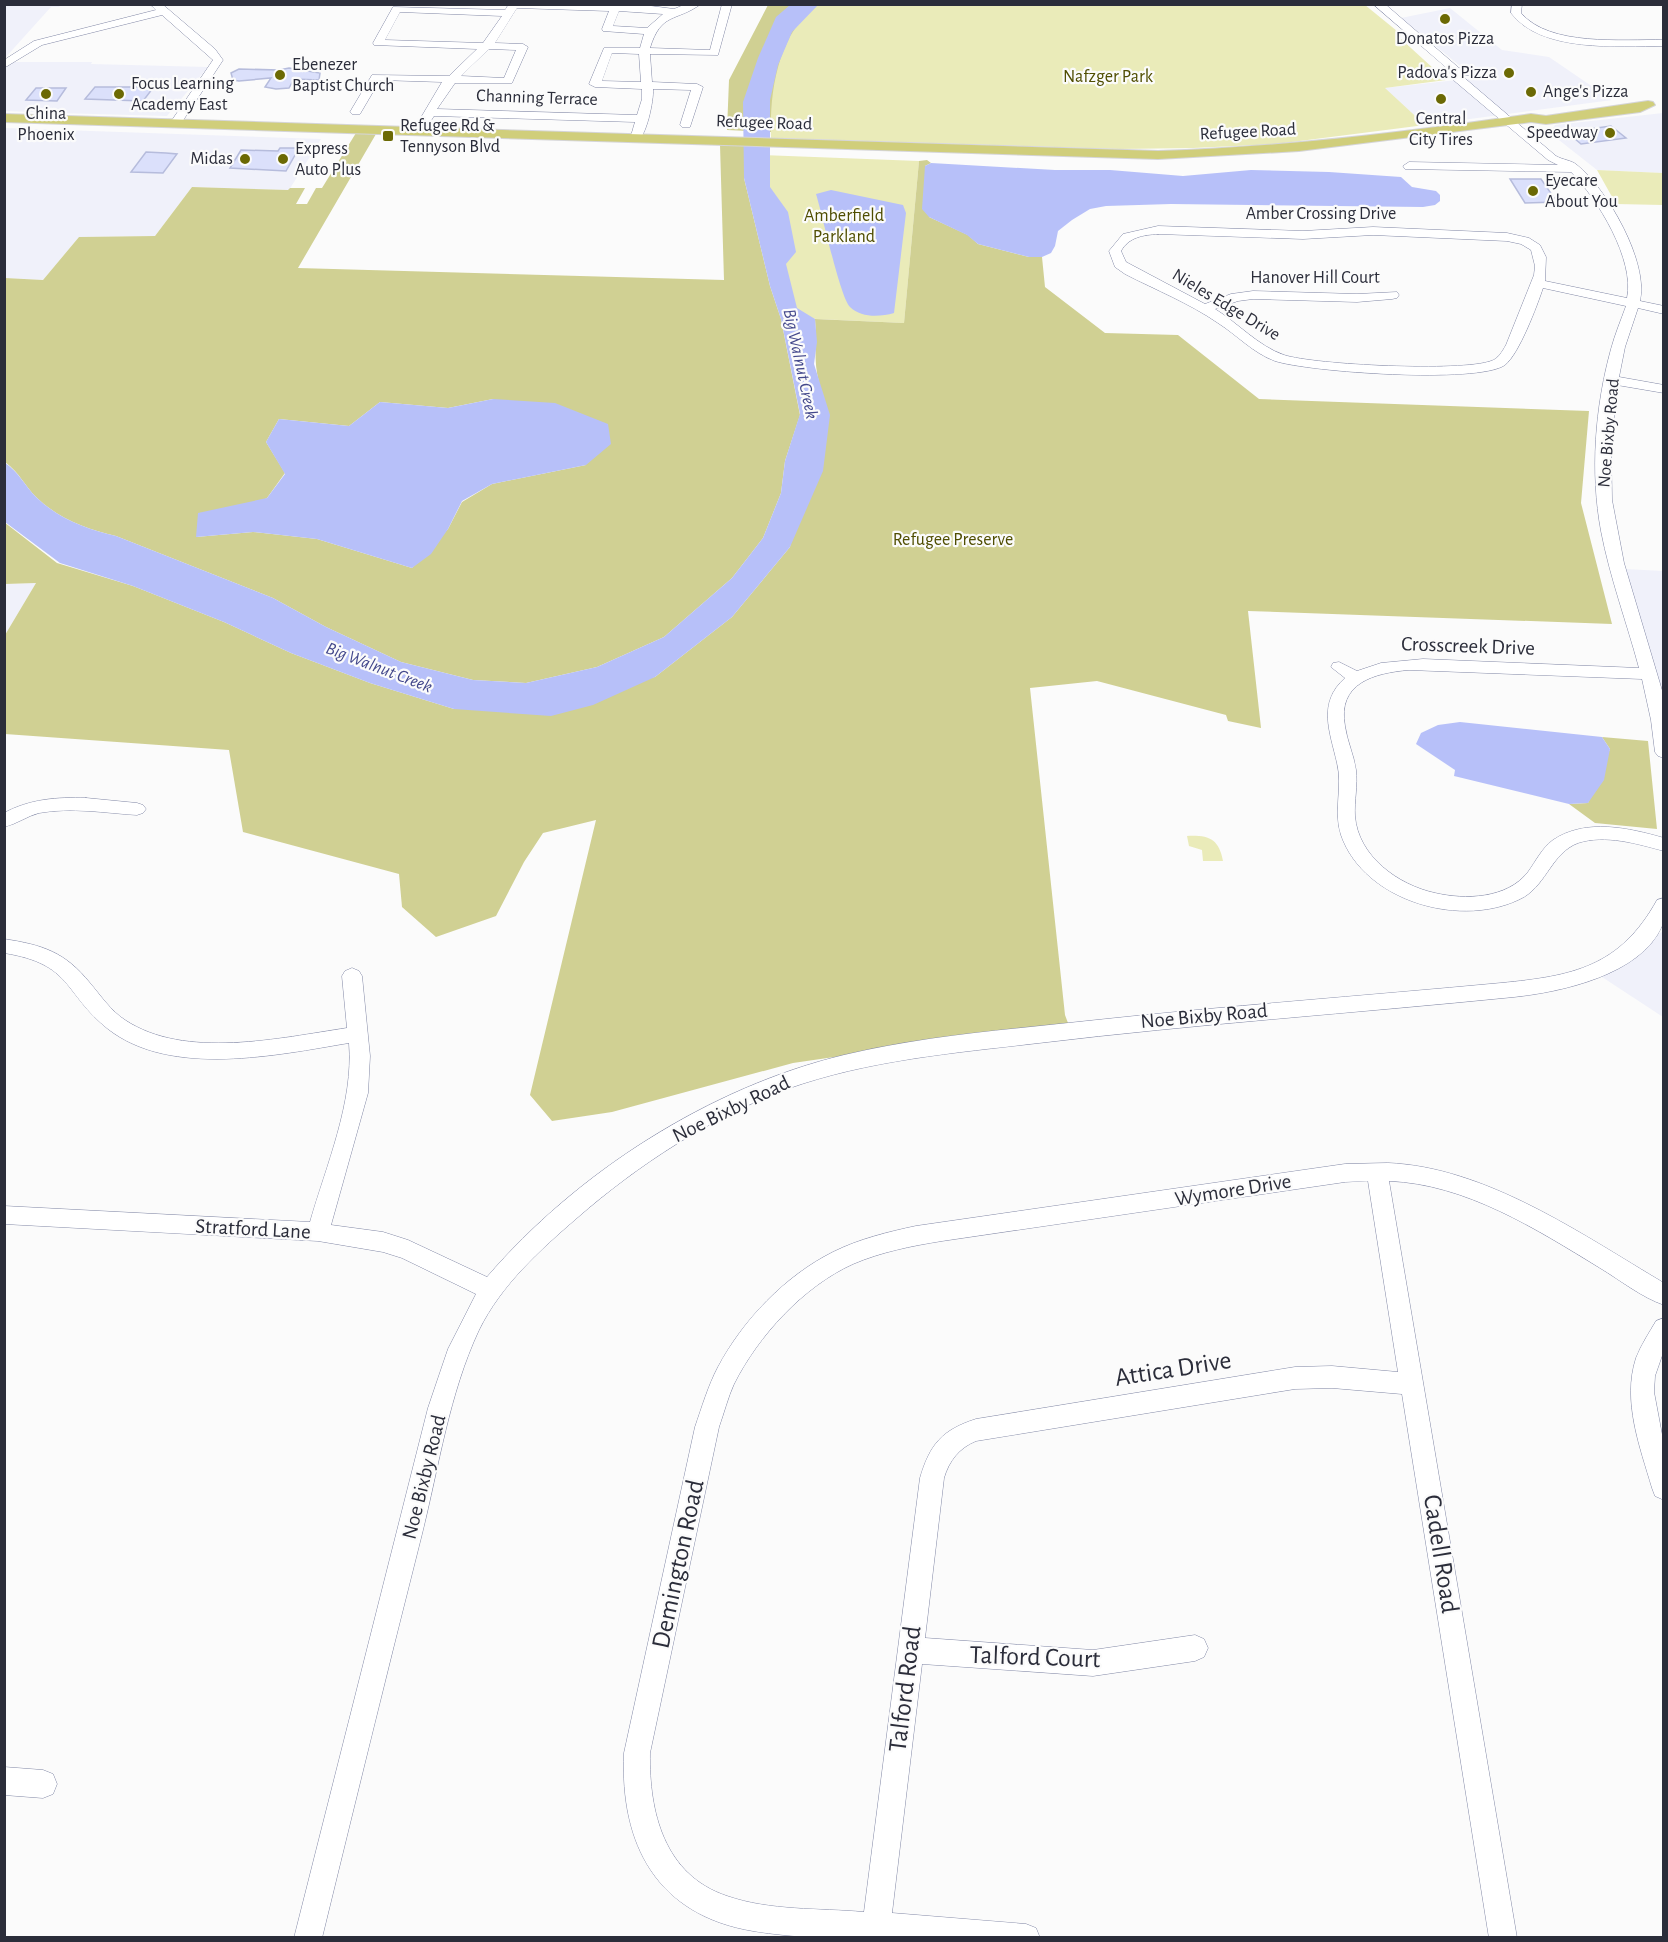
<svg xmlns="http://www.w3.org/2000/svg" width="1668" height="1942" font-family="'Alegreya Sans',sans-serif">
  <rect width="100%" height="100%" fill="#fbfbfb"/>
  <path fill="#f0f1fa" d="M5 4H61V5L59 7H51L5 58Z
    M1450 8 1502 50 1549 57 1612 100 1425 125 1384 88 1475 78 1401 18Z
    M5 62H92L91 64 208 67 167 116 58 113 5 111Z
    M1663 113V173L1597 170 1550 133 1555 125Z
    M5 128 321 139 289 190 192 187 155 236 79 237 43 280 5 278Z
    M1625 569 1663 571V702Z
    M36 583 5 635V584Z
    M1663 931V930V1017L1602 977Z"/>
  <path fill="#eaebb9" d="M818 5H1365L1397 31 1400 38 1446 80 1385 88 1425 125 1276 144 1193 148 1120 149 771 138C771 126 769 113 770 100 774 67 789 24 818 5Z
    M761 155 919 161 904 323 795 318Z
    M1597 170 1663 173V205L1616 204Z
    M1187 836C1209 835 1219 839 1223 861H1203L1202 850 1189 846Z"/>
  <path fill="#d0d093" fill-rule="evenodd" d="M768 5H818C779 32 770 88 771 132L727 130 729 80Z
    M356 133 376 134 298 268 724 280 720 145 744 146V178L770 286 781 319 800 415 785 461 781 493 763 538 732 578 664 637 597 667 526 683 473 680 401 662 326 627 273 598 116 536C86 529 59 519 36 497 24 485 20 473 5 462V278L43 280 79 237 155 236 192 187 288 190 290 188H305L296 204H307L316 188H322ZM493 399 586 465 492 484 462 502 448 529 412 568 317 539 253 532 196 537 267 498 285 473 266 442 279 419 349 426 380 402 448 408Z
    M927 160 931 163 925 166 929 217 968 235 978 244 1029 257H1042L1045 287 1105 333 1178 335 1259 399 1589 411 1581 503 1612 624 1248 611 1261 728 1228 721 1226 715 1097 681 1030 688 1065 1015 1068 1023 793 1063 612 1112 552 1121 530 1095 596 820 543 833 524 862 496 916 436 937 402 907 399 874 243 832 229 750 5 734V635L36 583 5 584 4 522 57 563 133 586 224 622 291 653 370 683 454 709 655 677 732 617 790 547 819 382C813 361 817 341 815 319L904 323 919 161Z
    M1602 737 1648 741 1657 829 1595 823 1569 804 1588 803 1610 749Z"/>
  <path fill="#b7c0f9" d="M790 5H818L792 32 778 65 770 100V187L788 212 796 252 786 264 797 308 815 319 817 342 814 364 830 415 823 471 790 547 732 617 655 677 593 705 551 716 454 709 370 683 291 653 224 622 133 586 60 563 5 522 4 462C20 473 24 485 36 497 59 519 86 529 116 536L273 598 326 627 401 662 473 680 526 683 597 667 664 637 732 578 763 538 781 493 785 461 800 414 781 319 770 286 744 178 743 102 758 58 776 17Z
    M931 163 1055 170H1110L1183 176 1251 170 1329 172 1401 177 1412 187 1436 191 1440 195V201L1435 205 1423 207 1171 204 1106 206 1090 209 1072 220 1058 231 1055 246 1051 253 1042 257H1029L978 244 967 235 929 217 922 209 925 166Z
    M831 190 903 205 906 213 894 313C880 317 861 318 850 307 840 297 822 213 816 194Z
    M493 399 555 403 608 424 611 444 586 465 492 484 462 501 448 529 431 554 412 568 317 539 253 532 196 537 198 513 267 498 285 474 266 442 279 419 349 426 380 402 448 408Z
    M1460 722 1602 737 1610 749 1604 780 1588 803 1569 804 1454 776 1455 770 1416 744 1421 733 1438 725Z"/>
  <path fill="#dbe0fb" stroke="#b6bcdc" stroke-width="1.5" d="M289 68 320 73 319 80 294 79 289 88 276 89 265 87 271 78 239 81 233 80 231 73 239 69 279 70Z
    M95 87H134L153 88 143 101 85 99Z
    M36 88H66L57 101 26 100Z
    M1611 126 1626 138 1581 144 1567 132Z
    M280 148H299L286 171 230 168 241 150 278 151Z
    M146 152 166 153 177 154 163 173 131 172Z
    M1510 179H1541L1557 202 1525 203Z"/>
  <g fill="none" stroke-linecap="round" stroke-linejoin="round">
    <g stroke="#8288a6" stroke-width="1">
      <path id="minor" d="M150 4H162L168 9 215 49 223 60 180 125 176 126 170 123 213 60 162 15 42 45 4 68V60L34 41 156 10Z
        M509 4 651 6 674 9 686 4H701C676 22 661 12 650 48L710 50 722 4H732L718 55 650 54 652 82 697 84 703 87 690 127H682L680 125 691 90 653 89C654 100 646 139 636 142L630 139 635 122 434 116 423 133H415L413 131 442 82 380 80 360 114H352L350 112 372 75 449 76 477 49 374 45 373 43 393 7 505 10ZM517 8 609 11 602 29 603 31 644 34 640 48H604L589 84 595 87 642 89V99L637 115 437 109 455 83H512L528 47 523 44 495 43ZM619 11 663 14 647 28 613 26ZM400 12 502 16 483 43 385 40ZM489 49 516 50 504 78 461 76ZM612 53 639 54 641 82 602 81Z
        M1373 4H1385L1459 68 1469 71V75H1461L1556 156C1563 160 1571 160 1577 165 1607 189 1649 262 1640 301L1664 306V314L1638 308 1625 347 1619 377 1664 385V393L1617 385 1611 448 1612 500 1624 563 1664 697V758L1658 756 1655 752 1651 720 1642 679 1409 670C1374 673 1337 683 1345 726 1347 741 1354 755 1356 770 1358 785 1354 801 1355 816 1358 856 1398 885 1435 893 1465 900 1507 899 1528 872 1536 861 1542 848 1553 840 1586 818 1629 828 1664 838V851C1638 844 1605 834 1578 843 1552 853 1547 883 1524 897 1464 930 1364 902 1341 835 1333 811 1343 787 1337 763 1330 732 1317 703 1345 678L1331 667 1333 663 1339 662 1357 671 1381 663 1423 659 1639 668C1627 623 1610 578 1601 531 1590 472 1595 407 1611 349 1615 334 1621 320 1626 306L1543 288C1537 306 1519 354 1505 365 1478 384 1309 372 1275 361 1253 353 1237 335 1218 323 1189 303 1156 290 1125 274L1115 267 1109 251 1123 234 1158 226 1303 231 1373 227 1507 233 1529 238 1540 245 1546 257 1545 281 1627 298C1635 260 1598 199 1571 172L1405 169 1403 166 1409 162 1558 165 1548 160 1451 78 1450 71ZM1158 234 1303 239 1373 235 1507 241 1521 244 1531 250 1535 266 1534 275 1506 345C1502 352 1498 359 1491 361 1462 372 1315 365 1284 355 1258 346 1238 323 1215 309L1238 301 1253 299 1357 302 1392 299 1397 298 1399 295 1397 292 1357 294 1253 291 1231 294 1205 304 1126 262 1121 251C1129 237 1143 235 1158 234Z
        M1512 4H1522L1521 13C1550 47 1622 39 1664 40V46C1618 46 1541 53 1511 13Z
        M86 798 137 803 143 805 146 809 143 813 137 815C105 813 71 807 39 813 27 816 17 824 4 827V813C30 799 57 797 86 798Z
        M1664 898C1664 906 1666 918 1662 926 1641 975 1561 992 1514 997 1355 1013 1197 1024 1039 1043 954 1053 868 1060 787 1089 710 1118 639 1164 577 1218 540 1250 501 1285 479 1330 449 1394 439 1466 422 1534 388 1668 355 1803 322 1938H294L428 1408 448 1349 476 1294 402 1258 383 1252 318 1241 4 1224V1206L310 1222C326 1166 354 1102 349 1043 277 1055 171 1078 108 1029 63 993 73 964 4 953V939C43 945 65 952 90 983 101 996 111 1011 125 1020 185 1060 280 1038 347 1028L342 976 345 971 352 968 359 971 362 976 370 1056 368 1093 331 1225 383 1232 408 1240 487 1277C576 1173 710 1087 844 1055 923 1036 1006 1030 1087 1021 1225 1006 1363 996 1501 983 1573 976 1620 967 1657 900Z
        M1388 1163C1486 1167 1581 1234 1664 1283V1305C1641 1297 1620 1280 1600 1268 1536 1229 1466 1184 1389 1181L1517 1938H1489L1402 1394 1332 1388 1295 1389 976 1441C959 1448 949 1461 944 1478L925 1638 1093 1650 1195 1635 1204 1639 1208 1648 1204 1657 1195 1661 1093 1676 922 1664 892 1913 1026 1924 1036 1928 1040 1938C985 1938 931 1938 876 1938 836 1938 794 1938 753 1931 657 1915 620 1845 624 1753L695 1427C702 1407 708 1386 718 1367 743 1320 785 1276 833 1252 859 1239 888 1232 916 1226L1345 1164ZM1368 1181 1398 1372 1332 1366 1295 1367 976 1419C942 1430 930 1444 920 1478L864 1912C819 1908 770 1911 727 1896 664 1875 649 1812 650 1753L719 1427C724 1413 728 1397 734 1384 758 1336 804 1286 853 1264 881 1252 911 1246 942 1241L1345 1182Z
        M1664 1318V1350L1655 1376 1654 1392 1664 1445V1500L1655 1496 1652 1488C1640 1447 1622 1401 1636 1358 1641 1345 1649 1333 1656 1321Z
        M4 1767 43 1770 53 1774 57 1784 53 1794 43 1798 4 1795Z"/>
    </g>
    <g stroke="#d5d5d8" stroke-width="2">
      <path id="major" d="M1648 101 1653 102 1655 105 1640 112 1546 124 1531 122 1299 151 1158 159 4 122V114L1158 151C1283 147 1407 132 1531 114L1546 116Z"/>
    </g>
    <use href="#minor" fill="#fff" fill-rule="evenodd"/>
    <use href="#major" fill="#d0ce7b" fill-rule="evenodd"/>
  </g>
  <g fill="#6b6904" stroke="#fbfbfb" stroke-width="2">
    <circle cx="1445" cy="19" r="6"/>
    <circle cx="1509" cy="73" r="6"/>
    <circle cx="280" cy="75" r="6"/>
    <circle cx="1531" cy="92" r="6"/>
    <circle cx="46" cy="94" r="6"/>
    <circle cx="119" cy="94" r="6"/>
    <circle cx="1441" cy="99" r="6"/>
    <circle cx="1610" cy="133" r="6"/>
    <rect x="382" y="130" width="12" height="12" rx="3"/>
    <circle cx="245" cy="159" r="6"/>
    <circle cx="283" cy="159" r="6"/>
    <circle cx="1533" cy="191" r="6"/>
  </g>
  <g text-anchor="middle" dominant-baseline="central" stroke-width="4.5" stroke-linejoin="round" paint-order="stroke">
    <g font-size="18" fill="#2b2d3a" stroke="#fbfbfb" text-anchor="start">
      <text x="1445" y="39" text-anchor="middle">Donatos Pizza</text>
      <text x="292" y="65">Ebenezer<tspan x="292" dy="21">Baptist Church</tspan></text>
      <text x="1497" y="73" text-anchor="end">Padova's Pizza</text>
      <text x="131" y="84">Focus Learning<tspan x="131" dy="21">Academy East</tspan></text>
      <text x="1543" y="92">Ange's Pizza</text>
      <text x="46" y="114" text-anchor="middle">China<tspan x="46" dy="21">Phoenix</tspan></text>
      <text x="1441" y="119" text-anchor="middle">Central<tspan x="1441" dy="21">City Tires</tspan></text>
      <text x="400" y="126">Refugee Rd &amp;<tspan x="400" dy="21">Tennyson Blvd</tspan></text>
      <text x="1598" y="133" text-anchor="end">Speedway</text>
      <text x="295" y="149">Express<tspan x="295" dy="21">Auto Plus</tspan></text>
      <text x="233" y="159" text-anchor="end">Midas</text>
      <text x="1545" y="181">Eyecare<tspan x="1545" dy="21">About You</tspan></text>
    </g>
    <g font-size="18" fill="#4f4d00" stroke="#fbfbfb">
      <text x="1108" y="77">Nafzger Park</text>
      <text x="844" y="216">Amberfield<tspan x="844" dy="21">Parkland</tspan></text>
      <text x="953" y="540">Refugee Preserve</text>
    </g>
    <g font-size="18" fill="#2b2d3a" stroke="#fbfbfb">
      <text transform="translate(537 98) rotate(2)">Channing Terrace</text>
      <text transform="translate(764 123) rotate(2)">Refugee Road</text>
      <text transform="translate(1248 132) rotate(-3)">Refugee Road</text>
      <text x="1321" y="214">Amber Crossing Drive</text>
      <text x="1315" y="278">Hanover Hill Court</text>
      <text transform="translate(1226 305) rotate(31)">Nieles Edge Drive</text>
      <text transform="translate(1609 433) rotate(-85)">Noe Bixby Road</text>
    </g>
    <g font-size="18" font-style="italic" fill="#43488c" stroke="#fbfbfb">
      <text transform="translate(800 364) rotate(78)">Big Walnut Creek</text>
      <text transform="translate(379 668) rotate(21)">Big Walnut Creek</text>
    </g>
    <g font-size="21" fill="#2b2d3a" stroke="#fbfbfb">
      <text transform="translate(1468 646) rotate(2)">Crosscreek Drive</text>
      <text transform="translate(1204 1016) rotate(-5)">Noe Bixby Road</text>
      <text transform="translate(731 1109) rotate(-26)">Noe Bixby Road</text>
      <text transform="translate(1233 1190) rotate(-9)">Wymore Drive</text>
      <text transform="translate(253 1229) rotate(3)">Stratford Lane</text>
      <text transform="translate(424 1477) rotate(-76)">Noe Bixby Road</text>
    </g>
    <g font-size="26" fill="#2b2d3a" stroke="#fbfbfb">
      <text transform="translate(1173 1369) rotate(-9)">Attica Drive</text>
      <text transform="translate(1441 1554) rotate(81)">Cadell Road</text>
      <text transform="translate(678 1564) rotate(-78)">Demington Road</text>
      <text transform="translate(1035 1657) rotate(2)">Talford Court</text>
      <text transform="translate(905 1689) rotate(-83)">Talford Road</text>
    </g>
  </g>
  <rect width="1668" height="1942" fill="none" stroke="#2b2d3a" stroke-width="12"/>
</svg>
